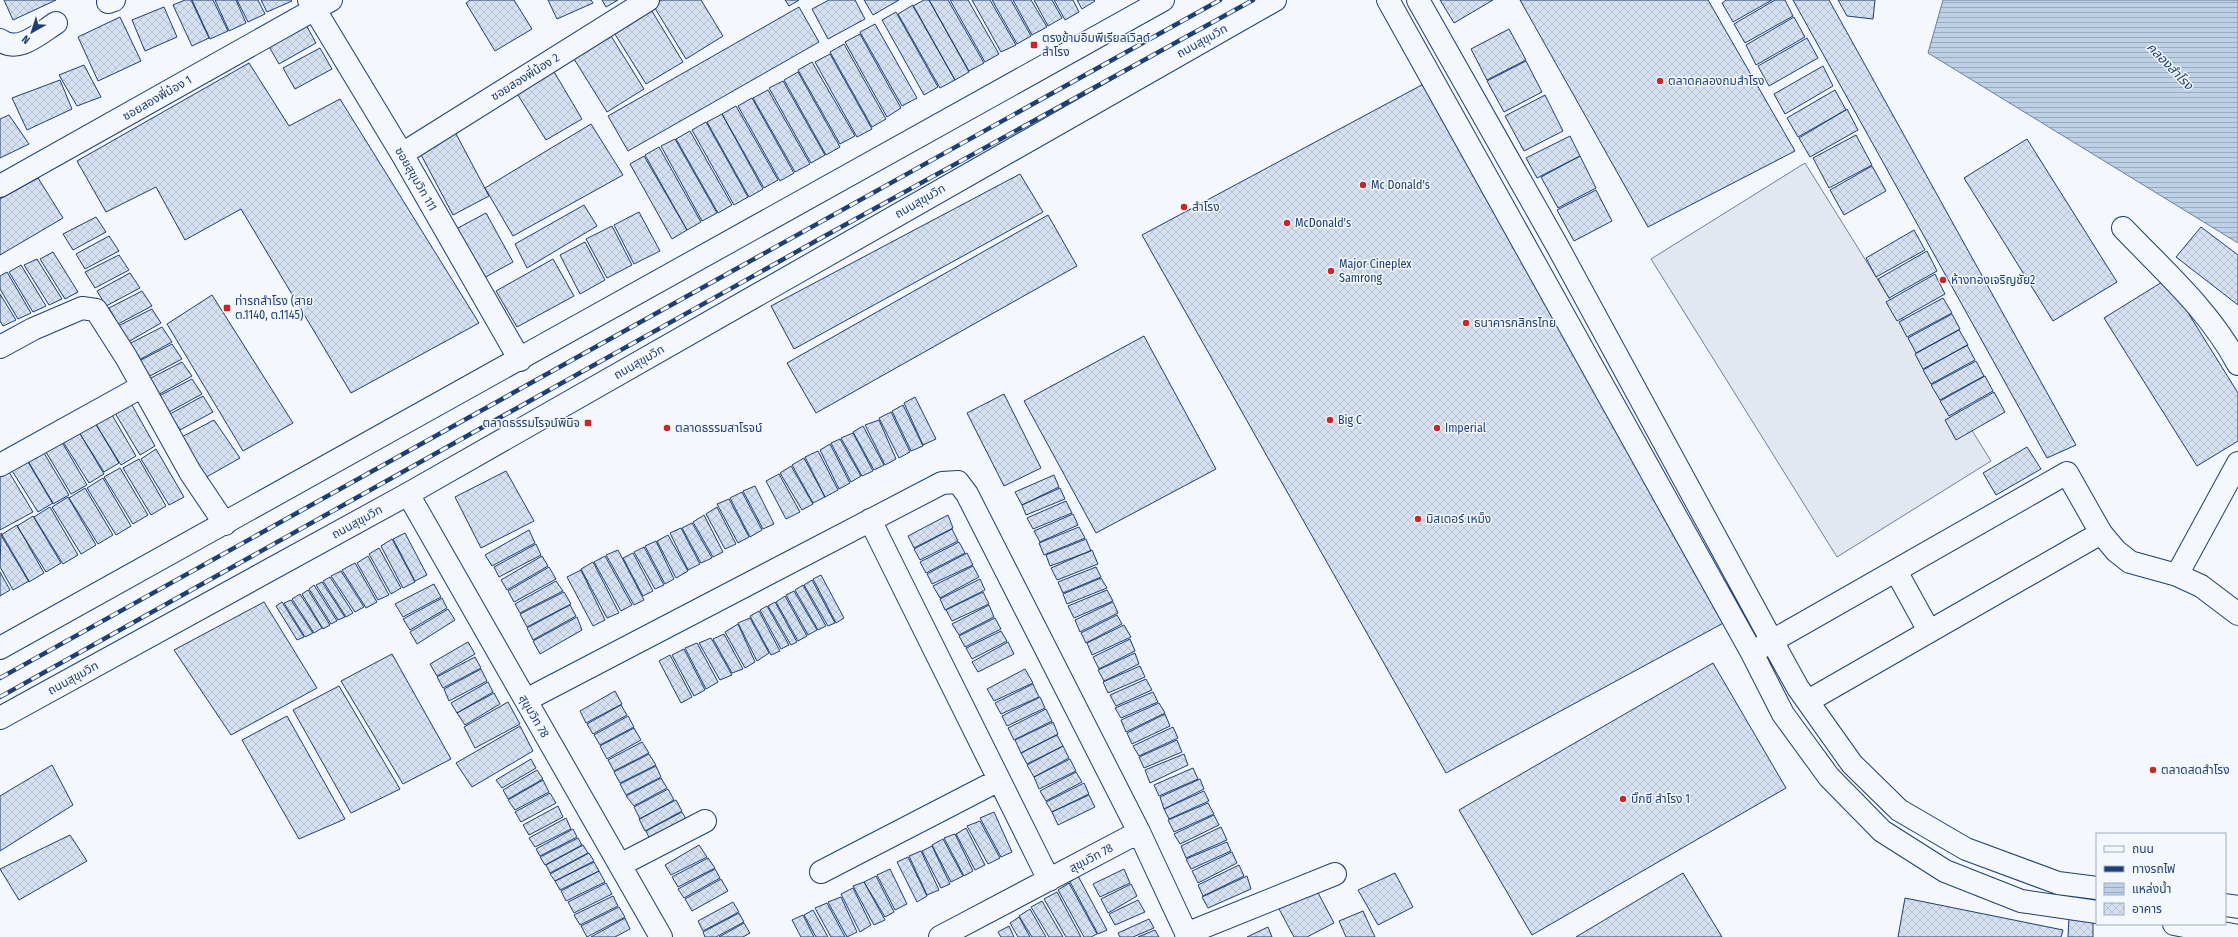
<svg xmlns="http://www.w3.org/2000/svg" width="2238" height="937" font-family="'Fira Sans Condensed','Noto Sans Thai',sans-serif">
  <defs>
    <pattern id="water-rules" width="6" height="5" patternUnits="userSpaceOnUse"><rect width="6" height="5" fill="#bed0e5"/><path d="M0 2.5h6" fill="none" stroke="#9aaabe"/></pattern>
    <pattern id="building-cross-hatch" width="8" height="8" patternUnits="userSpaceOnUse"><rect width="8" height="8" fill="#d5e0f0"/><path d="M0 0l8 8M0 8l8-8" fill="none" stroke="#b6c1d1"/></pattern>
  </defs>
  <rect width="100%" height="100%" fill="#f4f7fb"/>
  <path fill="#e3e8f0" stroke="#687fa3" d="M1805 163 1991 461 1837 557 1651 259Z"/>
  <path fill="url(#water-rules)" stroke="#687fa3" d="M1943 0H2238V243L1928 53Z"/>
  <path fill="url(#building-cross-hatch)" stroke="#1d3f73" d="M4 0H56L13 20Z
    M185 0H191L209 38 192 46 173 5Z
    M192 0H213L228 31 210 39Z
    M215 0H236L246 23 229 31Z
    M237 0H258L265 14 248 22Z
    M261 0H291L292 1 267 12Z
    M470 0H514L532 29 495 51 466 3Z
    M548 0H591L593 3 557 19Z
    M602 0H618L606 7Z
    M662 0H701L723 36 686 59 653 5Z
    M785 0H799L789 6Z
    M829 0H855L865 19 828 39 812 9Z
    M864 0H899L873 15Z
    M924 0H929L969 72 955 80 913 6Z
    M929 0H948L984 63 969 71Z
    M950 0H968L999 54 985 62Z
    M972 0H990L1016 45 1001 52Z
    M992 0H1011L1031 36 1017 44Z
    M1013 0H1031L1047 27 1032 35Z
    M1034 0H1052L1062 18 1048 26Z
    M1054 0H1073L1079 12 1065 20Z
    M1077 0H1094L1095 1 1082 9Z
    M1440 0H1493L1454 23Z
    M1520 0H1708L1795 151 1648 227Z
    M1726 0H1772L1733 22 1722 3Z
    M1775 0H1785L1793 16 1745 43 1734 24Z
    M1793 0H1829L2076 445 2047 458Z
    M1838 0H1875L1873 19 1847 16Z
    M913 5 955 80 940 88 898 14Z
    M164 7 177 37 145 51 132 20Z
    M799 7 819 42 628 151 608 116Z
    M650 8 683 62 646 84 613 31Z
    M896 12 938 87 924 95 882 20Z
    M120 17 141 61 98 81 78 37Z
    M1794 17 1805 37 1756 65 1746 45Z
    M305 23 316 43 279 64 267 43Z
    M875 24 917 98 902 106 860 32Z
    M1509 29 1526 60 1487 80 1471 49Z
    M860 34 901 108 887 117 845 42Z
    M611 36 644 89 607 112 574 59Z
    M1807 38 1818 58 1769 86 1758 66Z
    M844 44 886 119 872 127 830 52Z
    M320 48 332 69 295 89 283 68Z
    M830 54 872 129 857 137 815 62Z
    M1526 61 1542 92 1504 112 1487 81Z
    M812 62 855 136 840 144 798 70Z
    M249 63 289 126 340 99 479 323 351 393 241 209 185 240 156 187 106 212 77 161Z
    M84 65 101 97 77 106 59 75Z
    M1823 66 1833 86 1785 114 1774 94Z
    M553 70 582 119 546 140 516 92Z
    M798 72 840 147 826 155 784 80Z
    M60 80 72 109 27 130 12 98Z
    M1431 80 1729 620 1446 773 1142 235Z
    M783 81 825 155 811 163 769 88Z
    M768 90 810 164 795 172 753 98Z
    M1835 90 1846 110 1798 137 1787 118Z
    M1545 95 1563 131 1524 151 1505 116Z
    M752 98 794 173 780 181 738 106Z
    M736 106 778 180 764 188 722 114Z
    M1847 109 1858 130 1810 157 1799 138Z
    M722 114 763 189 749 197 707 122Z
    M9 115 29 144 0 158V119Z
    M706 122 748 197 734 205 692 130Z
    M591 124 623 175 513 236 485 188Z
    M690 131 732 205 718 213 676 139Z
    M455 132 489 196 453 215 419 151Z
    M1856 135 1872 165 1829 188 1813 158Z
    M1570 136 1580 156 1537 178 1526 158Z
    M675 139 717 213 702 221 661 146Z
    M2027 139 2117 282 2053 321 1964 178Z
    M659 147 701 222 687 230 645 155Z
    M644 156 687 230 672 239 630 164Z
    M1580 156 1596 188 1558 208 1541 177Z
    M1872 166 1886 191 1844 215 1830 190Z
    M1020 174 1043 212 794 349 771 306Z
    M38 178 63 218 0 255V199Z
    M1596 190 1612 221 1574 241 1557 210Z
    M584 205 597 226 527 268 515 244Z
    M639 212 660 251 634 264 614 225Z
    M486 213 513 262 482 279 456 229Z
    M1048 215 1077 266 816 413 787 363Z
    M96 217 106 232 73 250 63 234Z
    M612 226 632 265 607 278 586 239Z
    M2201 227 2238 255V305L2176 257Z
    M1914 230 1925 250 1876 277 1866 258Z
    M109 236 119 251 85 269 76 254Z
    M585 242 605 280 580 294 560 255Z
    M1927 251 1937 271 1889 298 1878 279Z
    M53 252 78 292 65 299 40 259Z
    M119 255 129 270 95 288 85 272Z
    M37 259 62 299 49 305 24 265Z
    M553 259 574 296 517 327 496 291Z
    M21 265 46 306 33 312 9 272Z
    M7 272 31 313 18 319 0 289V276Z
    M130 273 140 288 106 306 97 291Z
    M1935 274 1945 294 1897 321 1886 302Z
    M2167 279 2238 393V441L2197 466 2104 318Z
    M142 291 152 306 118 324 109 308Z
    M0 294 16 320 3 326 0 321Z
    M212 295 293 423 243 451 167 324Z
    M1943 298 1952 313 1907 337 1899 322Z
    M152 309 161 323 128 342 118 326Z
    M1952 314 1960 329 1916 353 1908 338Z
    M162 327 172 342 139 360 129 344Z
    M1959 330 1968 345 1923 369 1915 354Z
    M1144 336 1216 469 1096 533 1024 401Z
    M172 344 182 359 148 377 139 361Z
    M1967 345 1975 360 1931 384 1923 370Z
    M1976 361 1984 376 1940 400 1931 385Z
    M182 362 192 376 158 395 149 379Z
    M1985 376 1993 391 1949 416 1940 401Z
    M192 379 202 394 169 412 159 396Z
    M1994 392 2005 412 1956 440 1945 420Z
    M1004 394 1041 468 1004 486 967 413Z
    M203 396 213 412 180 430 170 414Z
    M915 397 936 439 923 445 904 403Z
    M128 398 155 446 140 455 112 408Z
    M903 405 923 446 911 451 892 411Z
    M108 408 136 456 121 465 92 418Z
    M891 412 910 452 899 458 879 418Z
    M91 416 119 463 104 472 75 426Z
    M214 420 240 458 203 479 178 439Z
    M879 420 896 459 885 465 865 425Z
    M863 426 884 465 874 470 853 432Z
    M76 427 104 474 89 483 60 437Z
    M853 433 873 471 862 476 841 438Z
    M59 437 87 485 71 494 43 447Z
    M840 439 861 476 851 482 831 443Z
    M830 444 850 483 839 489 820 450Z
    M2027 447 2041 469 1996 495 1983 473Z
    M41 448 69 495 53 504 25 457Z
    M156 449 184 497 169 505 141 459Z
    M818 451 838 490 825 497 805 457Z
    M25 456 53 503 38 512 9 466Z
    M804 458 825 497 813 503 792 465Z
    M139 459 166 506 151 515 123 468Z
    M791 466 813 504 802 510 780 473Z
    M120 468 148 515 133 524 104 477Z
    M506 471 534 521 481 548 455 497Z
    M9 472 33 512 0 530V477Z
    M779 474 800 512 786 519 766 481Z
    M1054 475 1059 487 1022 505 1015 492Z
    M103 478 131 526 116 535 87 488Z
    M755 486 774 524 763 529 743 491Z
    M85 488 113 535 98 544 69 498Z
    M1060 488 1065 499 1026 515 1022 505Z
    M742 492 762 530 750 537 730 498Z
    M68 497 96 545 81 554 52 507Z
    M729 499 749 537 738 543 717 504Z
    M1066 501 1072 513 1033 529 1027 518Z
    M50 507 78 555 63 564 34 517Z
    M717 507 736 544 725 549 706 514Z
    M1073 514 1078 525 1040 542 1034 531Z
    M704 515 723 552 713 557 693 522Z
    M948 515 953 528 914 548 908 536Z
    M33 516 61 563 46 572 17 526Z
    M692 523 712 558 701 563 682 528Z
    M17 525 44 573 29 582 1 535Z
    M1079 527 1085 538 1044 555 1039 543Z
    M681 528 700 564 688 570 670 533Z
    M952 529 958 541 920 560 914 549Z
    M529 530 535 543 492 566 485 555Z
    M1 533 29 581 13 590 0 567Z
    M405 533 427 575 415 581 393 539Z
    M668 535 688 571 676 578 657 541Z
    M392 539 415 582 403 588 381 546Z
    M1086 539 1091 551 1050 566 1046 555Z
    M656 541 674 579 665 584 645 546Z
    M959 542 965 553 926 573 920 562Z
    M536 544 541 555 499 577 494 567Z
    M644 547 664 585 655 589 634 552Z
    M379 548 401 588 391 594 369 554Z
    M618 550 644 600 634 605 606 555Z
    M1092 550 1098 564 1057 580 1051 568Z
    M633 553 653 591 643 596 623 558Z
    M967 553 973 565 932 584 927 574Z
    M368 556 389 595 378 600 357 563Z
    M542 556 548 566 507 590 501 580Z
    M605 556 632 605 621 611 594 562Z
    M593 562 619 613 607 618 581 569Z
    M355 563 377 602 366 608 342 570Z
    M973 566 979 577 940 598 933 586Z
    M549 567 556 579 514 602 508 591Z
    M1096 567 1101 577 1063 593 1058 582Z
    M581 570 605 620 593 626 567 577Z
    M341 571 364 607 355 612 331 576Z
    M0 572 10 590 0 596Z
    M821 575 844 618 836 623 813 579Z
    M330 577 353 613 346 617 323 581Z
    M1101 578 1107 588 1067 604 1063 594Z
    M980 579 985 590 945 610 940 599Z
    M812 580 835 623 828 626 804 585Z
    M556 581 563 591 520 613 515 604Z
    M322 582 345 617 338 620 316 585Z
    M434 584 441 597 403 617 395 604Z
    M314 585 337 621 331 624 309 589Z
    M803 585 826 626 818 630 795 590Z
    M308 590 330 625 323 629 302 594Z
    M1107 590 1113 601 1074 618 1068 606Z
    M794 591 817 630 808 635 786 595Z
    M564 592 571 604 527 627 520 614Z
    M983 592 989 604 952 621 946 610Z
    M300 594 322 628 314 633 292 599Z
    M785 596 807 636 798 641 776 602Z
    M442 598 447 608 410 630 403 619Z
    M291 600 313 633 305 637 284 603Z
    M264 602 317 688 231 735 174 650Z
    M282 602 304 637 297 640 276 606Z
    M775 602 797 642 791 645 768 606Z
    M1113 602 1118 613 1080 632 1075 620Z
    M570 605 576 616 533 640 527 628Z
    M989 605 994 617 959 635 952 624Z
    M767 606 789 645 781 649 760 610Z
    M448 609 455 620 417 644 410 632Z
    M759 611 780 651 771 655 750 616Z
    M1117 615 1122 624 1086 643 1081 633Z
    M577 617 582 630 540 654 533 641Z
    M750 618 769 653 757 661 738 623Z
    M995 618 1001 629 965 647 959 636Z
    M738 624 755 662 745 668 725 632Z
    M1124 625 1131 637 1092 655 1087 643Z
    M1001 631 1007 641 972 659 966 648Z
    M724 634 743 669 732 673 713 639Z
    M711 638 732 675 720 680 699 643Z
    M1130 639 1135 651 1099 669 1093 657Z
    M468 642 475 654 437 676 430 664Z
    M1008 642 1014 654 978 672 972 662Z
    M697 643 718 682 706 689 685 648Z
    M684 649 705 690 694 696 672 655Z
    M1135 653 1139 664 1104 681 1098 670Z
    M392 654 451 759 403 784 341 681Z
    M670 655 692 697 681 703 659 661Z
    M475 657 481 668 443 688 437 677Z
    M1713 663 1786 788 1532 935 1459 810Z
    M1140 666 1145 677 1108 693 1103 682Z
    M481 669 487 681 449 701 444 689Z
    M1025 669 1033 683 994 701 987 689Z
    M1146 679 1152 690 1116 706 1110 695Z
    M488 682 493 692 457 713 451 703Z
    M1033 684 1039 697 1001 714 995 703Z
    M339 686 400 789 351 813 293 710Z
    M615 691 622 704 586 723 580 711Z
    M1153 692 1158 702 1121 718 1115 708Z
    M494 693 500 704 465 725 457 713Z
    M1040 697 1045 708 1007 726 1002 716Z
    M508 702 520 724 475 748 464 727Z
    M1159 703 1165 713 1126 732 1121 720Z
    M621 705 627 715 593 734 587 724Z
    M1046 709 1052 721 1014 740 1008 728Z
    M1165 714 1170 726 1132 744 1127 733Z
    M287 716 345 819 299 839 242 740Z
    M628 716 634 727 600 745 594 735Z
    M1053 722 1058 734 1021 753 1015 740Z
    M520 726 533 751 472 787 456 763Z
    M1173 727 1178 738 1139 756 1133 746Z
    M634 728 641 740 607 759 600 746Z
    M1057 735 1063 746 1027 764 1021 753Z
    M1177 740 1182 752 1144 768 1139 757Z
    M642 742 649 753 614 771 608 760Z
    M1063 746 1069 758 1034 777 1027 765Z
    M649 754 656 765 620 783 614 772Z
    M1184 754 1188 765 1150 783 1145 770Z
    M531 759 536 768 502 788 496 780Z
    M1070 759 1076 771 1039 789 1034 777Z
    M52 765 73 805 0 851V796Z
    M656 766 661 777 626 795 620 784Z
    M1193 768 1198 779 1159 796 1154 785Z
    M537 770 543 779 508 799 503 790Z
    M1076 772 1082 782 1046 801 1040 791Z
    M661 778 667 788 634 806 626 796Z
    M1200 779 1204 789 1164 809 1160 797Z
    M543 780 549 792 515 810 508 800Z
    M1084 783 1089 794 1052 812 1046 802Z
    M668 789 674 800 640 819 634 807Z
    M1204 791 1209 801 1169 819 1164 809Z
    M550 793 556 803 521 822 515 812Z
    M1089 795 1095 807 1058 825 1052 812Z
    M676 800 682 811 645 831 639 819Z
    M1208 803 1214 814 1174 832 1168 820Z
    M558 806 563 817 529 835 523 825Z
    M682 812 690 826 652 844 646 831Z
    M994 812 1012 852 1001 857 980 818Z
    M1214 815 1219 825 1180 844 1174 834Z
    M566 818 571 829 535 847 529 838Z
    M980 821 1000 858 988 864 967 826Z
    M1221 827 1227 840 1186 858 1181 846Z
    M966 828 985 865 975 870 956 834Z
    M573 829 577 837 540 856 536 849Z
    M955 834 973 871 964 876 944 838Z
    M70 835 87 861 19 900 0 869Z
    M578 838 582 845 545 865 540 857Z
    M943 839 963 876 951 882 932 845Z
    M1227 842 1231 851 1191 869 1186 859Z
    M583 845 588 853 550 873 546 865Z
    M699 845 707 857 671 875 665 865Z
    M932 846 950 884 941 888 922 851Z
    M921 851 939 890 927 895 909 856Z
    M1232 852 1237 863 1198 883 1192 871Z
    M589 853 594 861 555 881 550 874Z
    M908 857 927 896 917 902 897 862Z
    M708 858 715 868 678 887 672 877Z
    M594 862 599 871 560 890 555 881Z
    M1239 865 1244 876 1203 896 1198 885Z
    M715 869 720 878 684 898 678 889Z
    M890 869 907 904 895 910 877 875Z
    M1124 869 1130 883 1100 897 1093 884Z
    M599 871 605 882 566 901 561 891Z
    M1395 873 1413 907 1378 925 1358 890Z
    M1683 873 1722 937H1576Z
    M876 876 894 912 885 917 864 882Z
    M1078 876 1107 930 1098 934 1070 882Z
    M1247 876 1251 889 1208 908 1202 897Z
    M721 879 728 891 692 911 685 899Z
    M864 882 885 920 874 925 853 886Z
    M606 883 612 894 574 913 568 902Z
    M1069 883 1097 934 1091 937H1084L1058 890Z
    M1131 884 1137 896 1108 913 1101 899Z
    M853 888 871 925 860 932 841 894Z
    M1316 889 1334 923 1307 937H1294L1279 909Z
    M1057 892 1081 937H1066L1044 899Z
    M613 896 618 906 580 925 574 915Z
    M841 897 857 932 847 937 828 902Z
    M1905 898 2063 930 2061 937H1898Z
    M1138 900 1145 912 1115 925 1109 914Z
    M1042 901 1063 937H1049L1031 907Z
    M733 902 739 912 703 931 698 921Z
    M827 903 845 937H831L815 908Z
    M619 907 625 917 587 937 581 926Z
    M1030 909 1046 937H1032L1019 916Z
    M813 910 828 937H816L804 915Z
    M1363 911 1375 937H1346L1339 921Z
    M739 913 744 922 716 937H705L703 932Z
    M803 915 814 937H801L792 920Z
    M1019 917 1030 937H1018L1010 923Z
    M2069 917 2093 918V937H2068Z
    M625 918 630 929 615 937H591Z
    M1149 919 1154 928 1133 937H1120L1118 933Z
    M744 923 750 933 743 937H719Z
    M1009 926 1014 937H1001L998 932Z
    M1268 927 1272 937H1247Z
    M1155 930 1159 937H1138Z"/>
  <g fill="none" stroke-linecap="round" stroke-linejoin="round">
    <g stroke="#1d3f73" stroke-width="24">
      <path id="minor" d="M309 0 402 154 520 360
        M1388 0 1752 653 1783 714 1829 777 1882 831 1945 871 2021 901 2097 912
        M1418 0 1559 249 1772 641 1798 688 1852 764 1899 810 1966 849 2058 883 2097 888
        M108 2 114 0
        M0 40C18 54 40 33 56 23
        M402 154 648 0
        M0 186 331 0
        M2123 228C2165 272 2209 310 2238 364
        M0 347 33 329 82 308 96 310 126 357 190 472 225 524
        M0 465 141 387
        M408 494 661 937
        M870 520 1049 880
        M1896 571 1929 631
        M2177 575 2238 463
        M1758 649 2067 473 2101 533
        M526 700 942 483 958 482 967 494 1139 832 1188 937
        M1808 701 2101 533 2116 551 2130 562 2177 575 2201 586 2238 614
        M620 865 705 821
        M821 872 999 780
        M2225 905 2238 907
        M2174 924 2238 936
        M1186 934 1335 874
        M940 937 1139 832"/>
    </g>
    <g stroke="#1d3f73" stroke-width="24">
      <path id="highway" d="M0 648 1163 0
        M0 718 408 494 1275 0"/>
    </g>
    <use href="#minor" stroke="#f4f7fb" stroke-width="22"/>
    <use href="#highway" stroke="#f4f7fb" stroke-width="22"/>
    <g stroke="#1d3f73" stroke-width="4.5">
      <path id="rail" d="M0 678 1220 0
        M0 697 823 237 1253 0"/>
    </g>
    <use href="#rail" stroke="#f4f7fb" stroke-width="3" stroke-dasharray="9" stroke-linecap="butt"/>
  </g>
  <g fill="#c62828" stroke="#f4f7fb" stroke-width="1.5">
    <rect x="1030" y="41" width="8" height="8" rx="2"/>
    <circle cx="1660" cy="81" r="4"/>
    <circle cx="1363" cy="185" r="4"/>
    <circle cx="1184" cy="207" r="4"/>
    <circle cx="1287" cy="223" r="4"/>
    <circle cx="1331" cy="271" r="4"/>
    <circle cx="1943" cy="280" r="4"/>
    <rect x="223" y="304" width="8" height="8" rx="2"/>
    <circle cx="1466" cy="323" r="4"/>
    <circle cx="1330" cy="420" r="4"/>
    <rect x="584" y="419" width="8" height="8" rx="2"/>
    <circle cx="667" cy="428" r="4"/>
    <circle cx="1437" cy="428" r="4"/>
    <circle cx="1418" cy="519" r="4"/>
    <circle cx="2153" cy="770" r="4"/>
    <circle cx="1623" cy="799" r="4"/>
  </g>
  <g text-anchor="middle" dominant-baseline="central" stroke-width="3" stroke-linejoin="round" paint-order="stroke">
    <g font-size="12" fill="#1d3f73" stroke="#f4f7fb" text-anchor="start">
      <text x="1042" y="38">ตรงข้ามอิมพีเรียลเวิลด์<tspan x="1042" dy="14">สําโรง</tspan></text>
      <text x="1668" y="81">ตลาดคลองถมสำโรง</text>
      <text x="1371" y="185">Mc Donald's</text>
      <text x="1192" y="207">สำโรง</text>
      <text x="1295" y="223">McDonald's</text>
      <text x="1339" y="264">Major Cineplex<tspan x="1339" dy="14">Samrong</tspan></text>
      <text x="1951" y="280">ห้างทองเจริญชัย2</text>
      <text x="235" y="301">ท่ารถสำโรง (สาย<tspan x="235" dy="14">ต.1140, ต.1145)</tspan></text>
      <text x="1474" y="323">ธนาคารกสิกรไทย</text>
      <text x="1338" y="420">Big C</text>
      <text x="580" y="423" text-anchor="end">ตลาดธรรมโรจน์พินิจ</text>
      <text x="675" y="428">ตลาดธรรมสาโรจน์</text>
      <text x="1445" y="428">Imperial</text>
      <text x="1426" y="519">มิสเตอร์ เหม็ง</text>
      <text x="2161" y="770">ตลาดสดสำโรง</text>
      <text x="1631" y="799">บิ๊กซี สำโรง 1</text>
    </g>
    <g font-size="12" fill="#1d3f73" stroke="#f4f7fb">
      <text transform="translate(1202 41) rotate(-29)">ถนนสุขุมวิท</text>
      <text transform="translate(525 77) rotate(-32)">ซอยสองพี่น้อง 2</text>
      <text transform="translate(157 98) rotate(-30)">ซอยสองพี่น้อง 1</text>
      <text transform="translate(416 179) rotate(60)">ซอยสุขุมวิท 111</text>
      <text transform="translate(920 201) rotate(-30)">ถนนสุขุมวิท</text>
      <text transform="translate(639 362) rotate(-30)">ถนนสุขุมวิท</text>
      <text transform="translate(357 522) rotate(-29)">ถนนสุขุมวิท</text>
      <text transform="translate(73 678) rotate(-29)">ถนนสุขุมวิท</text>
      <text transform="translate(534 716) rotate(60)">สุขุมวิท 78</text>
      <text transform="translate(1091 858) rotate(-28)">สุขุมวิท 78</text>
    </g>
    <g font-size="13" font-style="italic" fill="#1d3f73" stroke="#f4f7fb">
      <text transform="translate(2170 66) rotate(46)">คลองสำโรง</text>
    </g>
  </g>
  <rect x="2096" y="833" width="130" height="92" fill="#f4f7fb" stroke="#9eadc5"/>
  <rect x="2104" y="846" width="20" height="6" fill="#f4f7fb" stroke="#9eadc5"/>
  <text x="2132" y="853" font-size="12" fill="#1d3f73">ถนน</text>
  <rect x="2104" y="866" width="20" height="6" fill="#1d3f73" stroke="#9eadc5"/>
  <text x="2132" y="873" font-size="12" fill="#1d3f73">ทางรถไฟ</text>
  <rect x="2104" y="883" width="20" height="12" fill="url(#water-rules)" stroke="#9eadc5"/>
  <text x="2132" y="893" font-size="12" fill="#1d3f73">แหล่งน้ำ</text>
  <rect x="2104" y="903" width="20" height="12" fill="url(#building-cross-hatch)" stroke="#9eadc5"/>
  <text x="2132" y="913" font-size="12" fill="#1d3f73">อาคาร</text>
  <g transform="translate(32 32) rotate(219)" stroke="#f4f7fb" stroke-width="3" paint-order="stroke">
  <path d="M0-3L7 15L0 10L-7 15Z" fill="#1d3f73"/>
  <text y="-6" font-size="11" font-weight="bold" text-anchor="middle" fill="#1d3f73">N</text>
  </g>
</svg>
